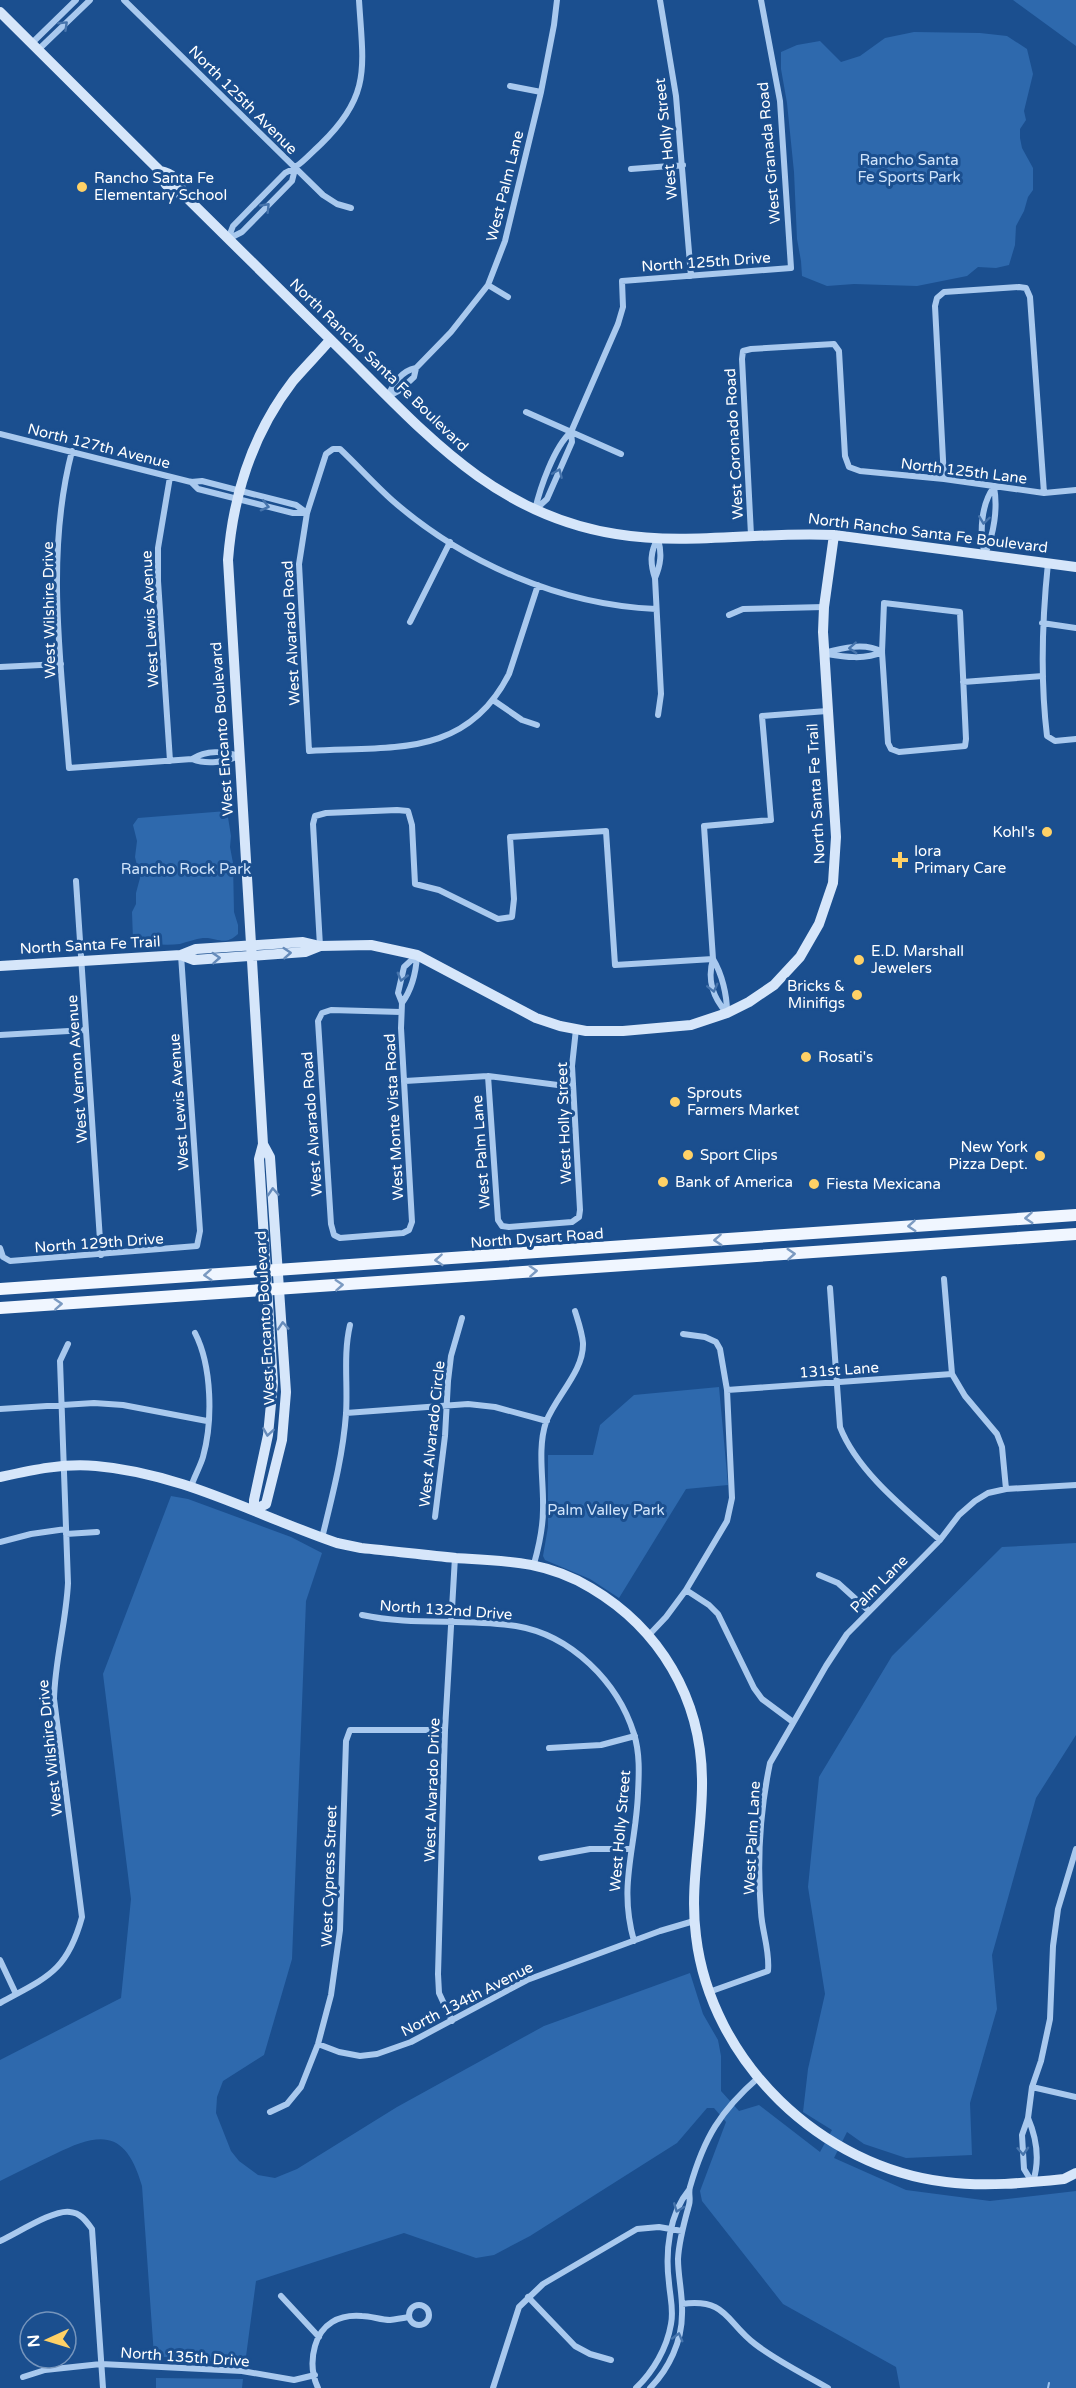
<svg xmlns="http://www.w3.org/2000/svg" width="1076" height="2388" font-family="'Varela Round',sans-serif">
  <rect width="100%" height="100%" fill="#1b4f8f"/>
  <path fill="#2e69ad" d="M1013 0H1076V46Z
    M914 32 980 33 1007 36 1027 49 1033 74 1024 111 1026 120 1020 129V138L1022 148 1033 168V190L1028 197 1024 211 1016 226 1015 245 1009 265 996 268 978 267 967 276 917 286 854 284 827 286 802 276 801 261 797 239 794 172 787 103 781 69V52L797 45 820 41 841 62 860 56 885 38Z
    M227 811 231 836 230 847 233 863 234 912 238 925V934C224 947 218 937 203 938 195 939 187 942 180 944 164 946 148 944 133 940L132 912 136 904V893L140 878 135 857 137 841 133 825 138 818Z
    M719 1387 728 1485 686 1489 619 1598 590 1579 545 1560 543 1556 548 1527V1455H593L600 1425 634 1395Z
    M171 1496 188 1499 291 1537 322 1553 306 1601 292 1959 264 2055 223 2081 217 2097 216 2113 231 2151 239 2161 258 2175 275 2178 297 2169 397 2107 544 2026 690 1973 703 2014 718 2040 721 2056V2091L739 2111 759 2105 820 2152 832 2130 803 2112 808 2069 825 1994 808 1887 819 1777 892 1656 1002 1547 1076 1543V1735L1036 1798 992 1955 997 2009 970 2103 972 2155 906 2158 864 2144 847 2132 834 2158 906 2190 990 2201 1076 2191V2388H900L896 2367 783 2304 702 2201 700 2191 726 2122 714 2108H707L677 2143 530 2236 494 2255 476 2258 404 2233 256 2281 245 2364 154 2356 142 2186C126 2130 101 2131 55 2154 36 2163 18 2172 0 2181V2060L121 1998 131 1899 103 1674Z
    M156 2378 243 2379 242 2388H156Z"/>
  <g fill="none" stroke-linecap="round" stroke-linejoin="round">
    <path stroke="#9cc4f0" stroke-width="2" d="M1048 2388 1049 2383"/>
    <path stroke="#a9c9ee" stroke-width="6" d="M124 0 323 195 337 204 351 208
      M660 0 676 96 691 276
      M31 44 76 0
      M38 50 90 0
      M510 86 541 92
      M631 169 683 165
      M228 239 233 226 285 173C299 167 309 155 321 144 372 95 363 66 359 0
      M228 239 242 232 292 181 295 169
      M488 285 508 297
      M387 397 400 390 414 377 416 368 451 332 488 285 505 241 541 92 554 25 557 0
      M387 397C394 383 401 371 416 368
      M526 412 621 454
      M0 434 191 482 202 481 296 505 307 513
      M72 451C45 554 61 664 69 768L192 759C207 765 225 762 239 756
      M170 477 158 548V581L170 761
      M944 479 935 306 937 298 944 292 1019 287 1026 288 1030 297 1044 493
      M191 482 198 489 293 513H306
      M535 510C540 488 554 447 571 432L618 324 623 307 622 281 791 268 780 101 761 0
      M535 510 547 499 572 442 571 432
      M751 535 742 359 743 351 751 349 834 344 839 351 845 456 849 467 860 471 944 479 1044 493 1076 490
      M658 538C650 552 650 563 655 578L661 694 658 715
      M985 554C979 534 981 504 994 487
      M985 554C994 534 998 508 994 487
      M1048 563C1042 621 1040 678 1047 736L1055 741 1076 739
      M655 578C661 564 662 553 658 539
      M538 585 509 674C466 759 391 746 309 751L299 564 307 513 326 454 333 449H340C358 466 375 485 393 501 464 563 561 605 656 609
      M884 603 960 612 966 739 965 746 899 752 891 749 888 743 882 652Z
      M729 615 743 609 824 607
      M410 622 450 542
      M1042 623 1076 628
      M824 653C842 648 865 642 882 652
      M827 654C844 657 866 660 882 652
      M0 667 61 664
      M963 682 1043 676
      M493 700 522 720 537 725
      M192 759C206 750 224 751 239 756
      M76 881 101 1255
      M320 946 313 824 315 816 326 813 397 810 408 811 412 825 415 884 439 890 498 919 512 917 514 899 510 837 606 831 615 965 713 959
      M713 959C722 974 727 995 727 1012
      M402 1003C412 989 416 972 417 956
      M401 1012 331 1010 322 1013 318 1021 331 1224 334 1235 340 1238 403 1233 409 1230 412 1222 401 1028 402 1003 398 993 404 967 417 955
      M727 1013C713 998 707 979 713 959L704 826 771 820 762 716 827 711
      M0 1035 86 1030
      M488 1076 498 1220 502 1226 509 1227 572 1222 579 1217 580 1210 572 1066 576 1029
      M405 1081 488 1076 573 1087
      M0 1248 3 1257 10 1261 197 1246 200 1231 181 955
      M944 1279 952 1374 965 1396 997 1434 1002 1447 1006 1489
      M830 1288 840 1427C857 1471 905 1509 940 1540
      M727 1390 952 1374
      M0 1409 94 1403 123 1405 207 1421
      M346 1413 468 1404 495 1407 547 1421
      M191 1487C194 1477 200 1467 203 1457 213 1421 212 1366 195 1333
      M435 1517 445 1436 448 1381 451 1356 462 1318
      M66 1534 97 1532
      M322 1538C332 1497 343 1456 346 1414 348 1384 343 1355 350 1325
      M0 1542 31 1534 66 1529
      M534 1564C539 1546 543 1528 543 1510 544 1481 537 1449 546 1422 556 1396 584 1371 583 1343 582 1332 578 1321 575 1311
      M819 1575 838 1583 869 1611
      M686 1590 709 1605 718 1614 754 1688 762 1699 793 1722
      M362 1615C412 1626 465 1618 516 1626 571 1635 618 1682 634 1734 640 1753 639 1774 638 1793 636 1848 618 1885 634 1941
      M648 1636 666 1617 686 1590 727 1521 732 1498 727 1390 720 1349 716 1342 705 1337 683 1334
      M549 1748 601 1745 635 1736
      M541 1858 590 1849H631
      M0 1960 16 1994
      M709 1992 768 1971C770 1950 762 1932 761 1912 757 1863 760 1811 770 1763L826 1666 847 1634 940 1540 959 1515 975 1501 988 1493 1006 1489 1076 1485
      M0 2003C47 1977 67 1972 82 1917L54 1699C55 1659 66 1623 68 1583L60 1361 68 1344
      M452 2021 439 1993 438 1974 445 1730 455 1557
      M318 2044 339 2052 360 2056 377 2054 411 2042 527 1980 660 1931 694 1921
      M1032 2087 1076 2097
      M270 2112 287 2104 301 2087 318 2044 331 1995 340 1930 346 1741 350 1730H445
      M1028 2118C1037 2139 1040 2160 1033 2182
      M1032 2182 1024 2169 1022 2135 1028 2118 1032 2087 1041 2061 1050 2019 1053 1946 1058 1909 1076 1849
      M0 2241C16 2234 54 2209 70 2212 81 2213 86 2221 92 2229L103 2388
      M281 2296 319 2337
      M528 2297 575 2346 590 2354 611 2360
      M682 2304C727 2298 726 2322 755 2344 777 2361 804 2374 828 2388
      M409 2315a10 10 0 1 1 20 0a10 10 0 1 1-20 0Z
      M23 2377 45 2370 101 2364 242 2371 294 2380 315 2375
      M318 2388C312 2375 311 2360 315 2346 321 2324 339 2314 362 2316 371 2316 381 2320 390 2320 397 2319 403 2318 409 2317
      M493 2388 519 2307 543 2284 637 2229 659 2227 682 2231
      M636 2388C653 2372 667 2348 671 2324 674 2310 670 2297 669 2283 665 2252 669 2214 689 2190
      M650 2388C669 2369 682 2341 682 2314 683 2296 678 2277 678 2259 679 2240 684 2223 689 2205 691 2199 688 2193 690 2187 704 2138 720 2111 759 2077"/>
    <path stroke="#d6e6fa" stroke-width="10" d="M0 12 160 171C173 173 180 182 183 194 236 247 289 299 342 351 424 432 494 515 616 534 688 546 761 531 834 535L1076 567
      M160 171C163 184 170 192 183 194
      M181 955 194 960 305 952 320 946
      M0 966 181 955 196 949 303 942 320 946 371 945 417 955 536 1018 560 1026 586 1031H623L691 1025 727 1013 749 1002 774 985 800 957 819 924 833 883 836 837 823 632 824 607 834 535
      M263 1144 270 1157 286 1392 282 1440 266 1504 254 1510V1500L268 1435 273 1383 259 1159 263 1144 228 560C233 495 253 433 293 381 305 367 318 354 330 340
      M0 1477C32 1470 63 1463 96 1466 181 1473 258 1516 337 1543L361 1548C393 1551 424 1555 456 1558 507 1561 546 1561 591 1588 660 1629 701 1698 702 1779 703 1832 689 1883 696 1936 711 2062 821 2167 946 2182 985 2187 1025 2183 1064 2179L1076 2173"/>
    <path stroke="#f0f6ff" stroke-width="12" d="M0 1289 1076 1215
      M0 1308 1076 1234"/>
  </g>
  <defs><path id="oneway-chevron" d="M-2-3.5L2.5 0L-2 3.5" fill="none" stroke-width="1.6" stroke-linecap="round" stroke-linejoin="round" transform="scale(1.5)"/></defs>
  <g stroke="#4674ac">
    <use href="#oneway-chevron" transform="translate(64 25) rotate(-44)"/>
    <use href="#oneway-chevron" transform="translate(266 207) rotate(-46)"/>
    <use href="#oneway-chevron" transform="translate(558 473) rotate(-67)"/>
    <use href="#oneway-chevron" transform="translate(265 506) rotate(14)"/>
    <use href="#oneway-chevron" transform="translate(984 520) rotate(98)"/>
    <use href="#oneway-chevron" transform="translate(853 648) rotate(177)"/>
    <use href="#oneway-chevron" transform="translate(402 977) rotate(105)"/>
    <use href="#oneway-chevron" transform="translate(713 988) rotate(76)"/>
    <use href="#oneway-chevron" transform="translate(1023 2151) rotate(87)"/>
    <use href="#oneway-chevron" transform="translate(678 2208) rotate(111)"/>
    <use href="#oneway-chevron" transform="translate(678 2337) rotate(-75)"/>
  </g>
  <g stroke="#668bba">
    <use href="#oneway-chevron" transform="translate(287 953) rotate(-4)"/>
    <use href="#oneway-chevron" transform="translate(216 958) rotate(-4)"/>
    <use href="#oneway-chevron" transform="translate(273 1192) rotate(-94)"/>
    <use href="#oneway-chevron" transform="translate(283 1326) rotate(-94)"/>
    <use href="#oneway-chevron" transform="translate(268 1432) rotate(99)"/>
  </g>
  <g stroke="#7b9ac1">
    <use href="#oneway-chevron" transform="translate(1029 1218) rotate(176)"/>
    <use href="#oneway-chevron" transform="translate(912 1226) rotate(176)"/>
    <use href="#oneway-chevron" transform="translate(718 1240) rotate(176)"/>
    <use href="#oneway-chevron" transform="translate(791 1254) rotate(-4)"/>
    <use href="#oneway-chevron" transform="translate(439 1260) rotate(176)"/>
    <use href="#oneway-chevron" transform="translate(533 1271) rotate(-4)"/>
    <use href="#oneway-chevron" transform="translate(208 1275) rotate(176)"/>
    <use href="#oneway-chevron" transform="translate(339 1285) rotate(-4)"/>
    <use href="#oneway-chevron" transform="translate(58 1304) rotate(-4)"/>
  </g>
  <g fill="#ffd166" stroke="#1b4f8f" stroke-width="2">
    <circle cx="82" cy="187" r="6"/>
    <circle cx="1047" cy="832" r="6"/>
    <path d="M897 851h6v6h6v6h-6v6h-6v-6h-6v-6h6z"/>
    <circle cx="859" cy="960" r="6"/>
    <circle cx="857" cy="995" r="6"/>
    <circle cx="806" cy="1057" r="6"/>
    <circle cx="675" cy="1102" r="6"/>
    <circle cx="688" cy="1155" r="6"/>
    <circle cx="1040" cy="1156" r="6"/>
    <circle cx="663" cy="1182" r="6"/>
    <circle cx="814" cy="1184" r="6"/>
  </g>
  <g text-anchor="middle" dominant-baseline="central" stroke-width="6" stroke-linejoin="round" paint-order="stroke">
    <g font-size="15" fill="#fff" stroke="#1b4f8f">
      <text transform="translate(243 100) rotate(45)">North 125th Avenue</text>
      <text transform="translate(666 139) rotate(-96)">West Holly Street</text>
      <text transform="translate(769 153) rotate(-95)">West Granada Road</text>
      <text transform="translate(505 186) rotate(-76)">West Palm Lane</text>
      <text transform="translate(706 262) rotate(-4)">North 125th Drive</text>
      <text transform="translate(379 365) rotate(44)">North Rancho Santa Fe Boulevard</text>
      <text transform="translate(734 444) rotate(-93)">West Coronado Road</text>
      <text transform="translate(99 446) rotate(14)">North 127th Avenue</text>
      <text transform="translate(964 471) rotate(7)">North 125th Lane</text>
      <text transform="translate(928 533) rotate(7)">North Rancho Santa Fe Boulevard</text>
      <text transform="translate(49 610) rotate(-91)">West Wilshire Drive</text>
      <text transform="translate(150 619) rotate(-93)">West Lewis Avenue</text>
      <text transform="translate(291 633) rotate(-93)">West Alvarado Road</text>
      <text transform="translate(222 729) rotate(-94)">West Encanto Boulevard</text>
      <text transform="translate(816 794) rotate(-93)">North Santa Fe Trail</text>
      <text transform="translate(90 945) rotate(-3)">North Santa Fe Trail</text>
      <text transform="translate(77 1069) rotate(-94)">West Vernon Avenue</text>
      <text transform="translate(179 1102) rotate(-94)">West Lewis Avenue</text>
      <text transform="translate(394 1117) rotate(-93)">West Monte Vista Road</text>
      <text transform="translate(564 1123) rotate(-92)">West Holly Street</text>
      <text transform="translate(312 1124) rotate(-94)">West Alvarado Road</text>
      <text transform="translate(481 1152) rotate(-94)">West Palm Lane</text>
      <text transform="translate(537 1238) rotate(-4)">North Dysart Road</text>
      <text transform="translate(99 1243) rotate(-4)">North 129th Drive</text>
      <text transform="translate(265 1318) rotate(-93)">West Encanto Boulevard</text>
      <text transform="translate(839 1370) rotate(-4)">131st Lane</text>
      <text transform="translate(432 1434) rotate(-84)">West Alvarado Circle</text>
      <text transform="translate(879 1584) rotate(-45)">Palm Lane</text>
      <text transform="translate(446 1610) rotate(4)">North 132nd Drive</text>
      <text transform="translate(50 1748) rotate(-96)">West Wilshire Drive</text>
      <text transform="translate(432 1790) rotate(-88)">West Alvarado Drive</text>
      <text transform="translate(620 1831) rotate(-85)">West Holly Street</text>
      <text transform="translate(752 1838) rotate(-87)">West Palm Lane</text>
      <text transform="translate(329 1876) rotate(-88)">West Cypress Street</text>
      <text transform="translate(467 1999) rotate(-27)">North 134th Avenue</text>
      <text transform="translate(185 2357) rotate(4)">North 135th Drive</text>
    </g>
    <g font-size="15" fill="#cfe3fa" stroke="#1b4f8f">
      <text x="909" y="160">Rancho Santa<tspan x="909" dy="17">Fe Sports Park</tspan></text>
      <text x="186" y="869">Rancho Rock Park</text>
      <text x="606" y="1510">Palm Valley Park</text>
    </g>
    <g font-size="15" fill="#fff" stroke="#1b4f8f" text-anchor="start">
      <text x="94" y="178">Rancho Santa Fe<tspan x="94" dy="17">Elementary School</tspan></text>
      <text x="1035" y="832" text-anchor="end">Kohl's</text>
      <text x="914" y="851">Iora<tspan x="914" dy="17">Primary Care</tspan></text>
      <text x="871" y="951">E.D. Marshall<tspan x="871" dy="17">Jewelers</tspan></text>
      <text x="845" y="986" text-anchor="end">Bricks &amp;<tspan x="845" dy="17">Minifigs</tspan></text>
      <text x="818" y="1057">Rosati's</text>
      <text x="687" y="1093">Sprouts<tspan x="687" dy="17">Farmers Market</tspan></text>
      <text x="1028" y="1147" text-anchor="end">New York<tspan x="1028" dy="17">Pizza Dept.</tspan></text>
      <text x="700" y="1155">Sport Clips</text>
      <text x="675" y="1182">Bank of America</text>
      <text x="826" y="1184">Fiesta Mexicana</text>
    </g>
  </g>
  <g transform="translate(48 2340) rotate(266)"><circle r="28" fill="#1b4f8f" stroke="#7695bc" stroke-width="1.5"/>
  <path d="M0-4.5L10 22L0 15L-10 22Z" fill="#ffd166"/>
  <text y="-9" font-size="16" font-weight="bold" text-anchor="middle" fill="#ffffff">N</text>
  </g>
</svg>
